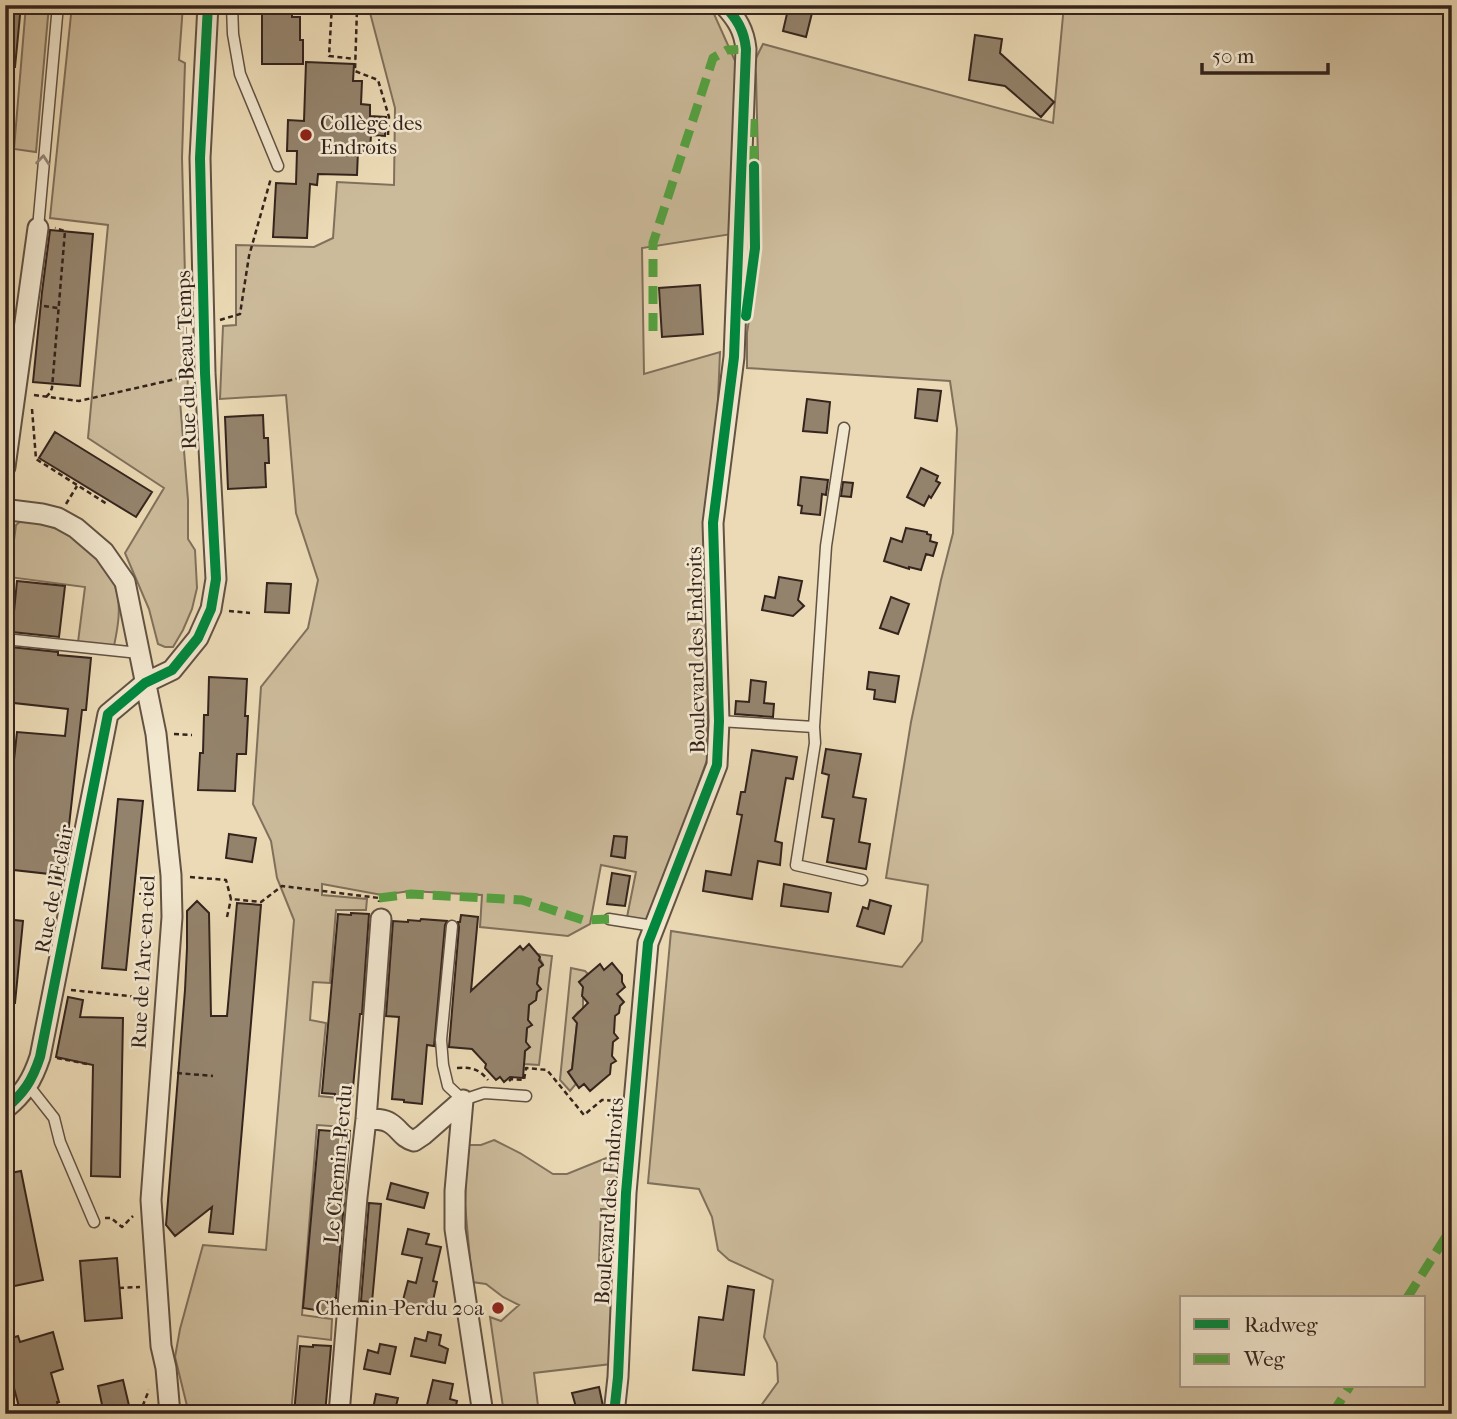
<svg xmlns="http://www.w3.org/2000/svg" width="1457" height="1419" font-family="'IM FELL French Canon',serif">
  <rect width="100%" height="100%" fill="#ebdab5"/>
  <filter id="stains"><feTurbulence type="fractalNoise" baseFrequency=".00286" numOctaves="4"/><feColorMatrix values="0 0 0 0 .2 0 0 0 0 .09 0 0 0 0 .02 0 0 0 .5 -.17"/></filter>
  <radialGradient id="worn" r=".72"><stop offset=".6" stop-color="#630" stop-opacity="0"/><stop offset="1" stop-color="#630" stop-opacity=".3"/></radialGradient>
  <path fill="#ccbb9b" stroke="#80705c" stroke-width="2" fill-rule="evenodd" d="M26 5H49L36 152 14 149Z
    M72 5H183L179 60 185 63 182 158 188 395 180 401 188 500V539L195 550 197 588 192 609 183 630 173 647H165L158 644 149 609 125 553 164 488 88 438 108 225 50 218Z
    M368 5H710L736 63 732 234 642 248 644 374 720 352 708 640 707 760 649 921 627 917 636 872 601 865 590 924 568 936 480 927 482 895 410 891 382 895 322 884V895L367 899 366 910H336L330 983 313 982 310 1020 326 1023 319 1096 348 1099 345 1127 317 1125 302 1315 332 1319 331 1340 298 1336 291 1414H189L175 1357 180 1329 203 1245 266 1250 294 920 277 878 271 841 253 804 261 687 308 628 318 580 296 513 286 395 220 399 223 326 236 325V245L314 247 333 238 337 182 394 185 395 108Z
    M1064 5H1452V1414H755L778 1382 777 1363 764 1337 773 1280 729 1260 718 1250 712 1217 699 1189 648 1183 671 931 902 967 922 941 928 885 886 878 911 722 941 580 953 533 957 429 950 381 747 368V333L760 246 756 75 754 62 763 44 1053 123ZM1182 1298H1424V1386H1182Z
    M21 521C56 522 88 542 107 572 109 576 114 581 115 586 122 605 118 627 114 646L78 642 85 587 9 577 16 525Z
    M537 954 552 956 539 1065 524 1064 527 1028 532 1025 528 1020 529 1005 536 1000 537 992 541 989 537 984 539 968 543 964Z
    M571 968 585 971 588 974 579 982 583 987V1009L578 1012 573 1018 577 1023 572 1069 568 1072 576 1084 570 1091 560 1080Z
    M494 1140 520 1153 553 1174H567L621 1152 615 1209H601L599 1263 613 1264 611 1364 534 1373 539 1414H504L490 1317 501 1321 519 1305 503 1297 486 1284 472 1282 465 1204 467 1145H481Z"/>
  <path fill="#94836c" stroke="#35241d" stroke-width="2" d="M5 5H21L15 67H5Z
    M262 5H292V17H300V40H303V64H262Z
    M789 5H814L806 37 783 31Z
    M975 35 1002 39 1000 53 1054 102 1041 117 1005 86 969 80Z
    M306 62 354 64 353 81H362L361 104 370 105V116L386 117 385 136 371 135 370 151H358L357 175 318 174 317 185 310 184 307 238 273 237 276 183 296 184 297 151H287L288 120 304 121Z
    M50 230 93 234 80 386 33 382 42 292Z
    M700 285 703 334 662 337 659 288Z
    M918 389 941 391 937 421 915 418Z
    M807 399 830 402 827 433 803 431Z
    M263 415 264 438H268L269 463H265L266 487 228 489 225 417Z
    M55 432 152 492 136 517 39 458Z
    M921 468 938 476 936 481 940 483 931 498 929 496 924 506 907 497Z
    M801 477 828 480 826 495 822 494 820 515 801 513 802 506 798 505Z
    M843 482 853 483 851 497 841 496Z
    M906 528 927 532V534L931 535 930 541 937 543 933 556 926 554 921 570 909 567V569L884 561 891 538 902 542Z
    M779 577 802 581 798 600 804 606 793 616 762 610 765 596 775 598Z
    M17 581 65 586 59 637 12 632Z
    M267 583 291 584 289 613 265 612Z
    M891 597 909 604 898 634 880 628Z
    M10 647 58 652V655L91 658 86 710H82L63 879 49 877V874L5 869V843L17 732 65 736 68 709 5 702Z
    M869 672 899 676 895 702 874 699 875 690 867 689Z
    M209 677 247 679 245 716H248L246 754H237L235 791 198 790 200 753H203L204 715H208Z
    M751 680 766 682 764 703 774 704 773 717 735 714 736 701 749 702Z
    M826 749 861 754 853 797 866 799 859 842 870 844 866 869 827 862 834 819 822 817 829 775 822 773Z
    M752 750 797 757 793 779 786 778 775 841 782 843 780 865 758 861 752 899 703 891 706 871 731 875 742 815 737 814 741 792H745Z
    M118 799 143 801 126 970 102 968Z
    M229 834 256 838 252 862 226 858Z
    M614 836 627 837 625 858 611 856Z
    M612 873 630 876 625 906 607 904Z
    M784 884 831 893 828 912 781 906Z
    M870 900 891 906 884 934 857 926 863 907 868 909Z
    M197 901 209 913 211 1016H227L237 903 261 905 233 1234 209 1232 212 1207 175 1236 166 1225 169 1188 185 990 187 948V911Z
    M351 913 369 914 362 1014H360L352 1098 335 1096V1094L322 1093 338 914 351 915Z
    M461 915 478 917 471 991 520 946 523 950 529 944 540 957 539 960 543 965 539 968 537 984 541 989 537 992 536 1000 529 1005 528 1020 532 1025 527 1028 526 1042 530 1047 525 1051 523 1078 510 1077 504 1082 500 1077 496 1080 485 1068 486 1064 472 1049 449 1047 459 927 458 922H460Z
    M5 919 23 921 15 1003H5Z
    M421 919 447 921 445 925 434 1046 427 1045 422 1104 404 1102V1100L392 1099 399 1017 386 1016 393 921 408 922V920L420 921Z
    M612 963 622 975V982L625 987 617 994 624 1002 620 1006 619 1013 615 1016 614 1033 618 1038 613 1042 612 1056 616 1061 611 1064 610 1074 590 1091 584 1084 579 1088 568 1072 572 1069 577 1023 573 1018 588 1003 582 996 583 987 579 982 600 964 604 970Z
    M68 997 83 1000 80 1017 123 1018 120 1177 91 1176 93 1065 56 1057Z
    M332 1129 350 1131 336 1298H335L333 1314 316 1312V1310L303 1308 319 1130 332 1131Z
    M21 1171 43 1280 5 1288V1174Z
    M391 1183 428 1193 424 1208 387 1199Z
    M369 1203 381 1204 372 1302 361 1301Z
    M408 1229 429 1234 426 1244 441 1247 433 1281 437 1282 431 1310 402 1304 408 1281 416 1283 422 1258 402 1254Z
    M117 1258 122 1318 85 1321 80 1261Z
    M728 1286 754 1290 744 1375 693 1370 699 1317 723 1320Z
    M53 1332 63 1369 51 1373 59 1402H57L60 1414H21L5 1355V1340L18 1336 20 1342Z
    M428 1332 441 1335 439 1345 448 1349 445 1363 411 1356 415 1338 426 1341Z
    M380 1344 396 1347 390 1374 364 1369 368 1350 378 1353Z
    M313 1345 331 1346 325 1414H294L300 1346 313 1347Z
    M123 1380 131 1414H104L98 1386Z
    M433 1380 453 1384 450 1399 457 1401 454 1414 426 1409Z
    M599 1387 603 1406 602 1414H578L572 1393Z
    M376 1394 398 1398 394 1414H372Z"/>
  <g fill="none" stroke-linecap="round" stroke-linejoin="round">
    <g stroke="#625243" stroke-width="13">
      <path id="service" d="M232 5 233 34 240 74 278 166
        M38 228 58 5
        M844 428 826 546 814 727 815 743 796 865 862 880
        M5 639 139 653
        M719 721 814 727
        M609 919 653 926
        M452 926 441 1040 443 1065 448 1086 463 1100 484 1093 526 1096
        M28 1085 54 1118 60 1142 94 1222"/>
    </g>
    <g stroke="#625243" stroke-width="23">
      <path id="minor" d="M5 467 38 228
        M5 511 10 510 42 514 58 518 76 528 104 552 125 582 156 734 171 875 172 917 151 1200 161 1346 166 1368 170 1414
        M463 1100 455 1191V1229L483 1414
        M5 1109C24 1093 32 1081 40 1057L108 714 145 683 172 670 198 638 211 609 216 579 205 373 200 158 208 5
        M366 1119C374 1119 384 1119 390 1123 400 1129 402 1138 414 1141L423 1135 463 1100
        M5 1413V1414
        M339 1414 357 1197 366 1119 381 919
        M614 1414 618 1377 626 1193 648 943 717 765 719 721 713 523 734 357 746 49C744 30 737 19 724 5"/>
    </g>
    <path stroke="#35241d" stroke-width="2.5" stroke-dasharray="5 3.5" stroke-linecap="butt" d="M332 5 329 56 356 59
      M335 5 357 9 355 71 378 80 389 117 388 135
      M44 306 58 308
      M220 320 240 314 249 256 271 178
      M34 395 79 401 189 376
      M46 397 50 393 52 388 65 231 55 228
      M32 409 36 459 107 504
      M66 504 77 486
      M229 611 250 613
      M174 734 192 735
      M190 877 226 880 231 899 261 902 282 886 379 898V902
      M227 917 231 899
      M71 990 148 998
      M57 1058 87 1064
      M457 1068C472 1067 479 1069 488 1080
      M177 1073 213 1076
      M509 1081 511 1079 524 1080 526 1068 547 1070 584 1115 602 1100 617 1101
      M105 1218H111L122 1227 133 1216
      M119 1288 140 1287
      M130 1412 141 1410
      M142 1414 141 1410 149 1390"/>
    <use href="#service" stroke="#f2e7cf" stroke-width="10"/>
    <use href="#minor" stroke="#f2e7cf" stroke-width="19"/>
    <path stroke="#53a341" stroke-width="9" stroke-dasharray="18 9" stroke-linecap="butt" d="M753 119 754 172
      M653 331V243L713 58 727 50 746 49 747 54
      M379 898 411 894 522 900 583 920 609 919
      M1407 1298 1452 1227
      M1332 1414 1350 1386"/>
    <g stroke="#f2e7cf" stroke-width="15">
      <path id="cycleway" d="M746 316 755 248 754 166
        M5 1109C24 1093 32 1081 40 1057L108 714 145 683 172 670 198 638 211 609 216 579 205 373 200 158 208 5
        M614 1414 618 1377 626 1193 648 943 717 765 719 721 713 523 734 357 746 49C744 30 737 19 724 5"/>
    </g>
    <use href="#cycleway" stroke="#00873e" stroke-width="10"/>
  </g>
  <defs><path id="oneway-chevron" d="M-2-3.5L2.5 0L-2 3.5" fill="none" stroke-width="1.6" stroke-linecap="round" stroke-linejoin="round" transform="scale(1.75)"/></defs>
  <use stroke="#948676" href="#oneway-chevron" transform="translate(43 160) rotate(-85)"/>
  <g fill="#8f2418" stroke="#f2e7cf" stroke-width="2.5">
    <circle cx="306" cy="135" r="7"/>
    <circle cx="498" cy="1308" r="7"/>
  </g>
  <g text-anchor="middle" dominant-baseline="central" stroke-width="5" stroke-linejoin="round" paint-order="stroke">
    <g font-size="21" fill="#35241d" stroke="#f2e7cf" text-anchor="start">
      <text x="320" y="123">Collège des<tspan x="320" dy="24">Endroits</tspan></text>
      <text x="484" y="1308" text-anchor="end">Chemin-Perdu 20a</text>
    </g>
    <g font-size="21" fill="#35241d" stroke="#f2e7cf">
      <text transform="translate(186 360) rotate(-92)">Rue du Beau-Temps</text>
      <text transform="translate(696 650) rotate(-91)">Boulevard des Endroits</text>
      <text transform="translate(54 889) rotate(-79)">Rue de l'Eclair</text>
      <text transform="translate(143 962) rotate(-87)">Rue de l'Arc-en-ciel</text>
      <text transform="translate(338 1164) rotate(-85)">Le Chemin-Perdu</text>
      <text transform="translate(609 1201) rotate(-86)">Boulevard des Endroits</text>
    </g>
  </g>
  <rect width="1457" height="1419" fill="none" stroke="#ebdab5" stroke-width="28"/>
  <rect x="7" y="7" width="1443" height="1405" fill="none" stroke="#35241d" stroke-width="3.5"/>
  <rect x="14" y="14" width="1429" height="1391" fill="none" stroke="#35241d" stroke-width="2"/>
  <rect x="1180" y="1296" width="245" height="91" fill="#f2e7cf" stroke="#a69988" stroke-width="2"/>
  <rect x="1194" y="1319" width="35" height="10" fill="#00873e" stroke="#a69988" stroke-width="2"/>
  <text x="1244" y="1332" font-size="21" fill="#35241d">Radweg</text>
  <rect x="1194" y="1354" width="35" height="10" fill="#53a341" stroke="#a69988" stroke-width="2"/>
  <text x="1244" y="1366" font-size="21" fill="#35241d">Weg</text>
  <path d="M1202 63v10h126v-10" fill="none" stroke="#35241d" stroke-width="3.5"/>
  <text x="1212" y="63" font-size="21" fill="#35241d" stroke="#f2e7cf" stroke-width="5" paint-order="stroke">50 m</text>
  <rect width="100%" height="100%" filter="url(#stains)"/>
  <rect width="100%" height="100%" fill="url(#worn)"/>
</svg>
